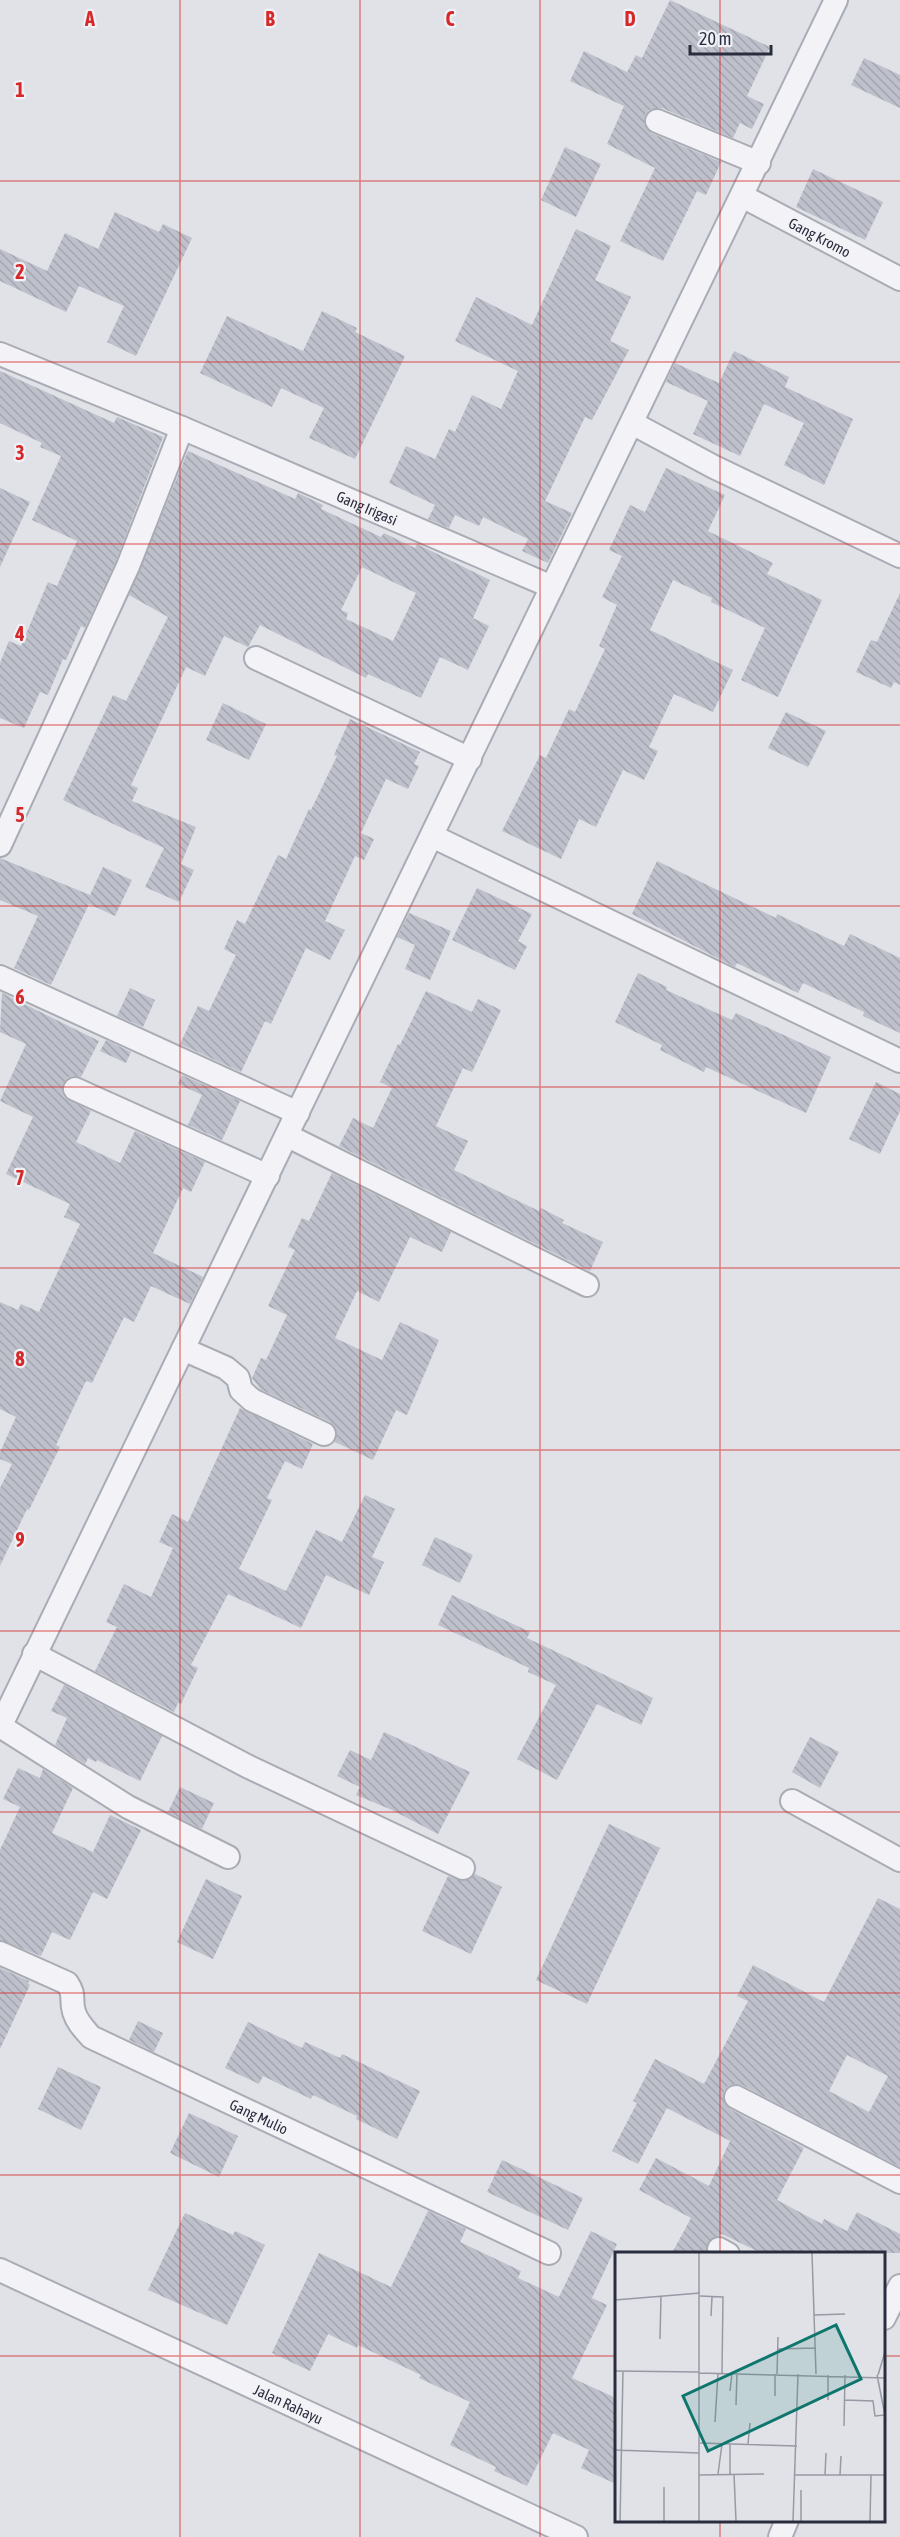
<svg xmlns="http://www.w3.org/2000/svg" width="900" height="2537" font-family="'Asap Condensed',sans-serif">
  <defs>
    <pattern id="building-back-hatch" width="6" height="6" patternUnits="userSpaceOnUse" patternTransform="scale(1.5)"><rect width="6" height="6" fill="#bec0cb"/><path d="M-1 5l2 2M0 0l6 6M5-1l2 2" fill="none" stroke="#a3a5af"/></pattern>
  </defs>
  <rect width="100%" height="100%" fill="#e0e2e8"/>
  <path fill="url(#building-back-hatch)" fill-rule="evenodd" d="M670 0 770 47 747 96 764 104 752 129 740 123 733 138 662 108 649 110 645 115 644 123 651 133 721 162 706 195 697 191 663 261 620 241 655 168 607 144 624 106 570 81 584 51 627 72 636 55 642 58Z
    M864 58 900 75V108L851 85Z
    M565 147 601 164 576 217 541 200Z
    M813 169 883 202 865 240 796 207Z
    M115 212 159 232 163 224 192 238 136 356 107 342 124 306 79 286 66 312 0 281V249L47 271 65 233 98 249Z
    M576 229 611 246 595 280 631 297 610 341 629 350 592 420 585 417 545 501 572 513 548 563 522 551 528 539 483 517 479 526 455 515 449 528 428 519 435 505 389 483 406 446 435 459 449 429 455 432 472 395 501 409 518 371 455 341 476 297 532 325Z
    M322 311 357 328 355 332 405 356 355 459 309 438 324 408 281 388 272 407 200 373 227 316 303 351Z
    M734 351 789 377 785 387 853 419 824 485 784 465 804 423 764 404 740 456 693 434 708 401 666 382 675 363 719 383Z
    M0 371 114 423 117 417 163 437 116 561 85 628 81 626 66 660 63 659 48 695 40 692 24 728 0 718V663L9 641 21 646 48 582 57 586 77 541 32 520 61 456 40 447 42 443 0 423Z
    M188 451 295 499 298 493 323 505 321 509 381 537 384 533 415 548 417 544 490 580 473 618 489 626 468 670 440 657 421 698 368 674 366 678 260 625 248 647 224 636 205 676 186 667 131 785 138 788 132 801 196 827 181 864 194 870 179 902 145 887 164 848 63 800 113 695 126 701 168 617 129 595ZM362 567 416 593 393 641 346 619 348 613 341 610Z
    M666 468 725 495 708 531 773 563 767 574 822 600 778 697 741 680 765 628 711 602 712 598 673 580 650 630 733 670 713 712 674 694 649 747 658 751 644 780 623 770 596 827 579 819 561 859 502 831 540 755 546 758 569 709 575 712 605 649 599 646 617 605 602 597 622 556 609 550 630 505 645 512Z
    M0 488 30 502 0 567Z
    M900 593V685L894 682 891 688 856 672 871 640 877 642Z
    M223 703 266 724 249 760 206 740Z
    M786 712 826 731 808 767 768 748Z
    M350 719 420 752 414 764 419 766 408 789 386 779 361 833 374 839 364 860 355 856 325 921 345 930 330 960 306 948 271 1024 265 1021 241 1072 180 1044 198 1006 209 1011 236 955 224 949 237 920 245 924 278 855 286 859 309 809 311 810 337 756 334 755Z
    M0 858 90 895 103 867 132 880 115 916 89 904 51 985 14 968 38 916 0 900Z
    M657 861 776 918 777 914 844 946 850 934 900 958V1033L863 1016 864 1012 803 983 798 993 737 963 735 967 632 914Z
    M477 888 532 914 518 941 527 946 515 970 452 940Z
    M409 913 451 931 430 980 405 969 415 945 397 937Z
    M638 973 667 987 666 990 732 1020 736 1013 831 1057 806 1113 706 1067 704 1072 660 1050 662 1045 615 1022Z
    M130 988 155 1000 143 1027 117 1016Z
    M426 991 472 1012 478 999 501 1010 472 1072 463 1068 436 1126 468 1141 454 1170 539 1211 541 1208 564 1220 562 1223 603 1242 590 1271 339 1146 353 1118 373 1128 392 1088 380 1082 398 1044 400 1045Z
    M2 993 99 1041 81 1077 73 1076 67 1078 63 1084 62 1091 64 1097 91 1111 76 1142 120 1163 135 1131 205 1162 191 1192 183 1188 153 1253 203 1277 190 1304 151 1286 134 1322 124 1317 92 1383 86 1381 56 1445 60 1447 29 1510 27 1509 0 1566V1488L12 1464 0 1459V1452L16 1417 0 1409V1302L18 1310 21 1304 39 1312 80 1224 64 1217 70 1204 6 1174 33 1117 0 1101 26 1044 0 1032Z
    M106 1040 131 1052 126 1063 100 1051Z
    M182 1075 240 1101 222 1140 188 1125 202 1095 178 1084Z
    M876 1082 900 1094V1111L880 1154 849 1139Z
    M332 1173 451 1232 442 1252 410 1237 379 1302 357 1291 335 1338 382 1360 400 1322 439 1340 407 1415 396 1410 373 1460 335 1442 337 1432 330 1422 260 1389 252 1378 261 1358 266 1360 287 1315 268 1306 295 1250 288 1247 302 1218 309 1221Z
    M240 1408 313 1444 302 1469 285 1461 267 1498 272 1500 239 1569 286 1591 316 1530 342 1542 365 1495 395 1509 372 1557 384 1562 369 1595 326 1575 301 1628 228 1594 191 1665 198 1668 181 1704 178 1703 174 1712 95 1671 117 1627 106 1622 124 1584 151 1597 173 1548 159 1542 172 1514 188 1522Z
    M435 1537 473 1555 460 1583 422 1565Z
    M452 1595 530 1632 527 1638 653 1698 641 1725 597 1704 557 1780 517 1759 556 1685 528 1672 529 1668 438 1625Z
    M64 1685 162 1736 140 1781 97 1760 96 1762 88 1758 85 1764 55 1745 67 1718 51 1711Z
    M384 1732 470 1772 438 1834 392 1810 356 1795 360 1787 337 1776 350 1750 371 1760Z
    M810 1737 839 1752 820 1788 792 1772Z
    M18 1768 40 1778 43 1769 73 1788 52 1833 93 1852 110 1815 141 1830 107 1899 93 1892 70 1940 52 1932 41 1956 0 1940V1850L20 1807 3 1799Z
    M180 1787 214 1803 202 1829 168 1812Z
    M609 1824 660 1848 587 2004 536 1980Z
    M475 1874 502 1887 471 1954 422 1931 448 1876 464 1881Z
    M206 1879 242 1896 213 1959 177 1942Z
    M878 1898 900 1909V2167L742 2085 735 2084 728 2086 724 2091 723 2098 730 2109 804 2148 777 2200 822 2224 824 2219 847 2231 857 2212 900 2234V2253H761L722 2234 708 2242 707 2253H672L691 2218 639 2190 656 2158 709 2186 730 2141 667 2108 638 2164 612 2151 637 2103 633 2101 655 2059 704 2084 748 2001 737 1996 753 1965 824 2002ZM847 2055 888 2076 869 2112 829 2091Z
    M0 1968 29 1981 28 1984 30 1985 0 2049Z
    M138 2021 163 2033 154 2052 129 2040Z
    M248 2022 302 2048 305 2042 340 2058 342 2054 420 2091 397 2139 356 2119 357 2116 313 2095 311 2099 263 2076 259 2084 225 2068Z
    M58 2067 101 2087 81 2130 38 2109Z
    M189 2113 238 2136 219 2177 170 2153Z
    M502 2160 583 2198 568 2230 487 2192Z
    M428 2211 466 2229 460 2242 521 2271 518 2278 559 2297 591 2231 617 2244 592 2298 607 2305 572 2378 616 2398V2484L581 2468 589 2450 553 2433 527 2486 494 2471 496 2467 450 2445 470 2402 419 2378 421 2375 358 2345 357 2348 328 2334 310 2371 272 2353 319 2253 391 2287Z
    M185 2213 233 2235 235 2231 265 2245 227 2325 148 2290Z"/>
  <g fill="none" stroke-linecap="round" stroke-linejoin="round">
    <g stroke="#a9acb5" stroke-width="26">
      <g id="street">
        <path d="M657 121 759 163"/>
        <path id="s1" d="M742 196 900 279"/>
        <path id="s2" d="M0 354 182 428 552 587"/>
        <path d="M632 423 714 467 900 556"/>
        <path d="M256 658 470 759"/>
        <path d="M432 836 900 1061"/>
        <path d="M0 845 128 566 182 428"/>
        <path d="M0 977 298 1113"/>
        <path d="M75 1089 268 1176"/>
        <path d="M288 1136 587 1285"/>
        <path d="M183 1349 226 1368 238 1378 241 1390 252 1400 324 1434"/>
        <path d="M34 1654 247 1766 463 1868"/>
        <path d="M0 1726 128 1807 228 1857"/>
        <path d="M0 1727 836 0"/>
        <path d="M792 1801 900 1860"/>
        <path id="s3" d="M0 1953 67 1983C76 1996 70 1999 74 2012 77 2022 84 2029 91 2037L549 2253"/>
        <path d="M736 2097 900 2182"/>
        <path d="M719 2249 728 2254"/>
        <path id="s4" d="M0 2270 576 2537"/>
        <path d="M884 2318 900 2286"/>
        <path d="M780 2537 787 2520"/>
      </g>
    </g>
    <use href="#street" stroke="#f3f3f7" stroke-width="22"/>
  </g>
  <path fill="none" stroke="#d62828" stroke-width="1.5" stroke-opacity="0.55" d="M180 0V2537M360 0V2537M540 0V2537M720 0V2254M0 181H900M0 362H900M0 544H900M0 725H900M0 906H900M0 1087H900M0 1268H900M0 1450H900M0 1631H900M0 1812H900M0 1993H900M0 2175H900M0 2356H616M884 2356H900M720 2520V2537"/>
  <g text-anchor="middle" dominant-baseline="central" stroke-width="4.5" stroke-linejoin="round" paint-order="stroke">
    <g font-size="15" fill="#2a2d3e" stroke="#eff1f6">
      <text stroke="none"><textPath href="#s1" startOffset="88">Gang Kromo</textPath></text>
      <text stroke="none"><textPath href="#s2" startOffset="398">Gang Irigasi</textPath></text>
      <text stroke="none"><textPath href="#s3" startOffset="320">Gang Mulio</textPath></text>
      <text stroke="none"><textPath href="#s4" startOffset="318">Jalan Rahayu</textPath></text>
    </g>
  </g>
  <g transform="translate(615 2252)">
    <rect width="270" height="270" fill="#e0e2e8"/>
    <path fill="none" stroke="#979aa4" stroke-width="1.5" d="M197 1 201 122M85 44 108 45 107 121M0 48 85 41M199 63 230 62M96 64 97 45M45 87 46 44M162 97 200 96M0 119 84 120M84 121 270 126M162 122 163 85M262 123 270 163M263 123 270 100M115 139 117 121M160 144V122M213 148V123M229 148 258 149 260 164 270 163M121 153 122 121M100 170 103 121M229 174 230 123M85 191 182 194M133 192 135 171M0 198 84 201M103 222 107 192M115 222V192M119 222 121 269M84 223 149 222M179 223H270M210 223 211 201M225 223 226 204M49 235V269M5 269 8 119M84 269V1M178 269 183 122M186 269V238M255 269 256 223"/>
    <path fill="#0f766e" fill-opacity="0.15" stroke="#0f766e" stroke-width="3" d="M221 73 246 127 93 199 68 144Z"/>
    <rect width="270" height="270" fill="none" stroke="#2a2d3e" stroke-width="3"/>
  </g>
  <g font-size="20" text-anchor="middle" font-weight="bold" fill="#d62828" stroke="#eff1f6" stroke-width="4.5" stroke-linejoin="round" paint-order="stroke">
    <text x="90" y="26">A</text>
    <text x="270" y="26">B</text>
    <text x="450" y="26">C</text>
    <text x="630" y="26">D</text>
    <text x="20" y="97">1</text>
    <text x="20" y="279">2</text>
    <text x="20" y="460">3</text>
    <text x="20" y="641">4</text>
    <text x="20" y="822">5</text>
    <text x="20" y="1004">6</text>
    <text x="20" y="1185">7</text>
    <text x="20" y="1366">8</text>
    <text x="20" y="1547">9</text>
  </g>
  <path d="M690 45v9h81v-9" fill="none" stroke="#2a2d3e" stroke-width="3"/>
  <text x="699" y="45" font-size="18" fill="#2a2d3e" stroke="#eff1f6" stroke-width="4.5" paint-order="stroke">20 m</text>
</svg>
